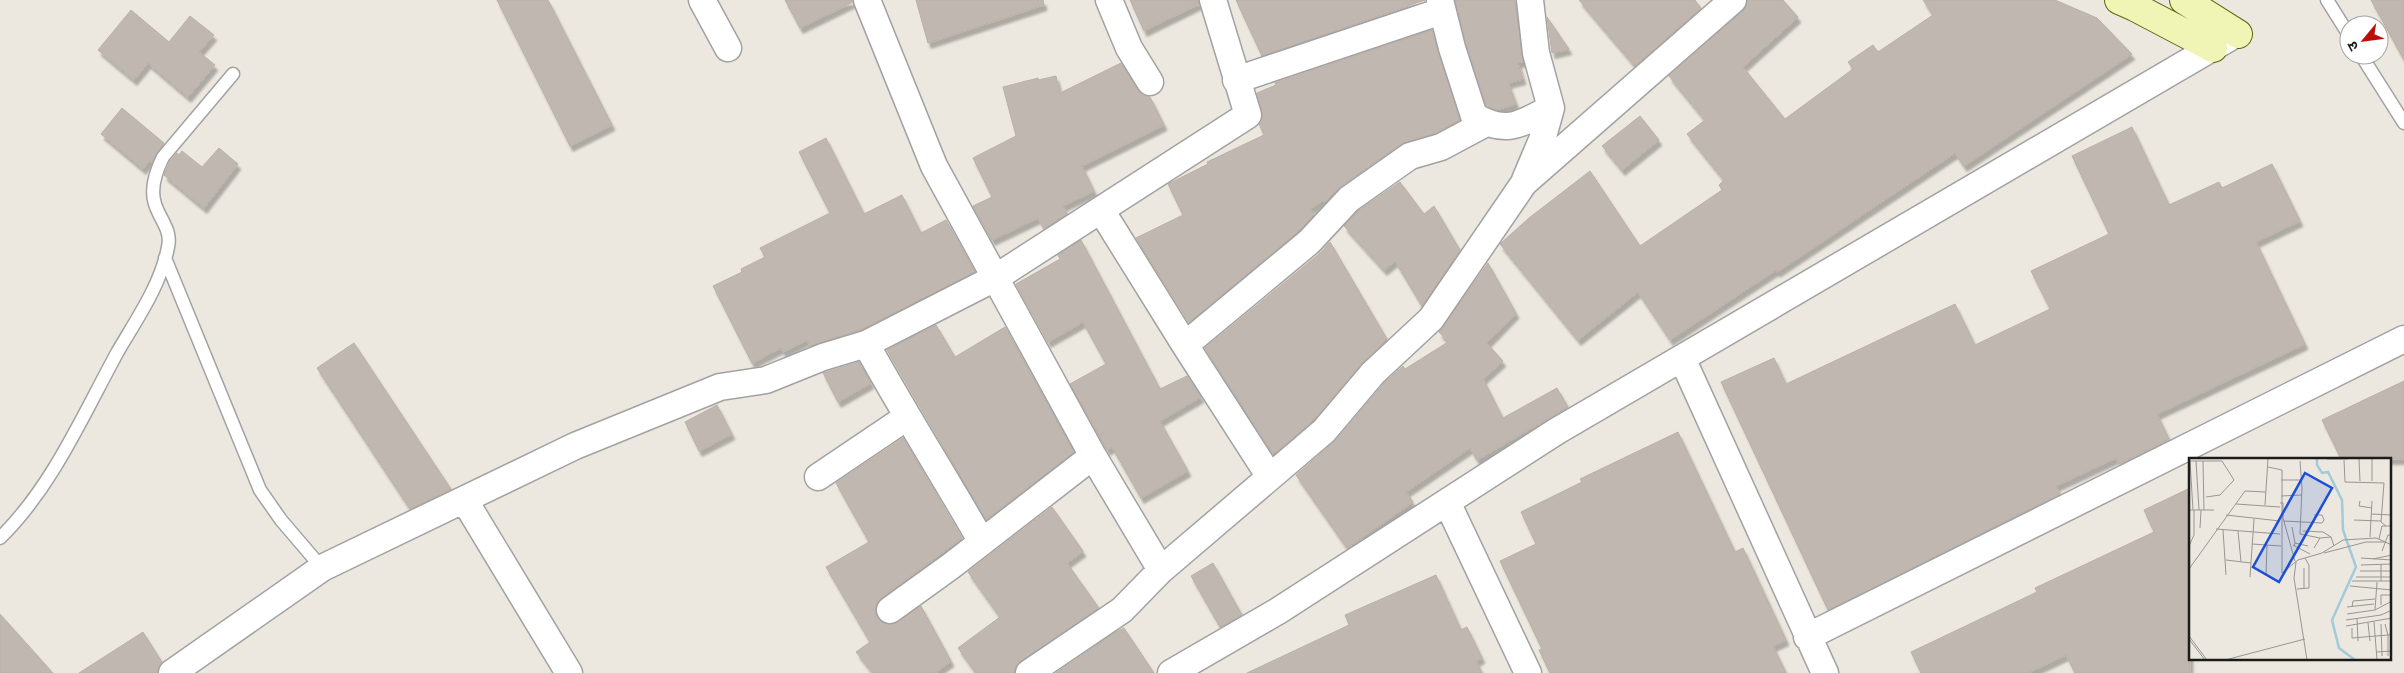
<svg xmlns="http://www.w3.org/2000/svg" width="2404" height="673" font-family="Cabin,'Noto Sans Devanagari',sans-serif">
  <defs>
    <filter id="shadow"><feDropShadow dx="3" dy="5.5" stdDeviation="1" flood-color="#0004"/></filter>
  </defs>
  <rect width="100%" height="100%" fill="#ece8e0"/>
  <path fill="#c0b8b0" stroke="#bcafa4" filter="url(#shadow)" d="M497 0H548L612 125 570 146Z
    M785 0H852L853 2 800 28Z
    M916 0H1043L1044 5 928 43Z
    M1130 0H1198L1199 4 1144 31Z
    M1236 0H1425L1262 56Z
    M1455 0H1515L1523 61 1518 63 1523 79 1508 83 1516 104 1496 110 1486 105 1466 44Z
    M1579 0H1695L1701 8 1635 66Z
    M1748 0H1783L1798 17 1743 67 1785 119 1853 69 1848 62 1873 45 1878 52 1933 15 1923 0H2055L2097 18 2132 54 1964 166 1955 153 1777 272 1776 270 1670 340 1638 292 1578 340 1500 244 1529 218 1590 171 1640 246 1722 190 1719 185 1724 180 1687 134 1705 120 1669 76 1743 11Z
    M2371 0H2404V60Z
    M131 10 169 42 190 16 214 35 199 52 215 65 188 97 148 63 134 80 98 50Z
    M1547 17 1569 49 1552 53Z
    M1432 30 1460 120 1435 133 1401 144 1340 187 1324 203 1322 201 1310 209 1314 215 1299 231 1189 322 1136 238 1183 215 1168 184 1208 164 1207 162 1264 135 1259 124 1262 120V111L1257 93 1276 85 1275 83Z
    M1121 63 1138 90 1142 95 1150 97 1164 125 1082 166 1094 191 1063 206 1067 214 1044 229 1038 218 992 240 973 206 992 197 973 158 1016 136 1003 87 1038 78V80L1056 76 1060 93Z
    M122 108 164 143 151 163 149 161 143 169 101 134Z
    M1640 116 1659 140 1622 170 1602 146Z
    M2132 127 2169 205 2219 182 2222 188 2272 164 2300 221 2256 242 2305 344 2157 414 2169 439 2119 464 2116 458 2056 486 2060 494 1828 610 1721 382 1774 358 1786 384 1955 304 1975 345 2050 309 2031 271 2109 234 2072 156Z
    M826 138 864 214 902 195 921 233 946 220 975 272 860 330 810 346 807 340 783 352 781 348 752 363 713 286 742 272 741 269 765 257 760 248 830 213 799 152Z
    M219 148 238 164 204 208 164 175 170 161 177 153 179 155 182 151 202 167Z
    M1400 182 1424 214 1434 206 1460 250 1422 306 1395 261 1384 270 1344 226 1359 210Z
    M1081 240 1160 389 1187 376 1201 397 1160 421 1188 471 1141 498 1112 447 1107 450 1070 384 1106 364 1083 322 1048 342 1016 284 1060 259 1058 255Z
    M1330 242 1387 339 1362 363 1313 420 1279 450 1272 453 1205 348 1319 254Z
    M1488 263 1516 313 1487 343 1503 361 1483 379 1503 418 1557 388 1568 407 1477 460 1470 448 1406 492 1413 502 1347 548 1296 475 1335 441 1384 383 1403 366 1405 369 1448 342 1439 332Z
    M936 325 955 357 1005 327 1074 452 986 520 887 350Z
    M354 343 451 489 410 509 317 368Z
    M859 362 871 383 838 402 823 373Z
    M2404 381V459H2341L2322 420Z
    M717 405 732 434 699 451 685 422Z
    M1678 432 1735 552 1743 548 1786 640 1773 646 1786 673H1550L1539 650 1542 649 1500 561 1536 544 1521 512 1582 482 1580 479Z
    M903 438 962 538 881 598 876 604 875 612 878 618 883 623 892 625 921 606 951 661 935 673H873L856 652 870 642 826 567 869 542 836 483Z
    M2190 488V673H2075L2066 655 2028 673H1921L1911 652 2037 592 2035 588 2154 532 2144 510Z
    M1052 507 1083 551 1067 563 1099 608 1021 661 1016 666 1014 673H976L958 648 1000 617 968 572Z
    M1213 563 1242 615 1220 627 1191 576Z
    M1436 575 1461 630 1467 627 1482 658 1476 661 1482 673H1247L1349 625 1345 615Z
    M0 614 53 673H0Z
    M1124 628 1154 673H1056L1116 632Z
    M143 632 162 662 157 673H79Z"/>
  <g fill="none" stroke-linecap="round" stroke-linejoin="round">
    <g stroke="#a2a2a2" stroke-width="15">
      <path id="lane" d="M2327 0 2349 35
        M2361 55 2404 123
        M165 258 260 490 281 520 322 568
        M0 538C52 487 82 417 117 353 136 320 161 285 168 247 172 230 160 220 155 204 150 189 156 171 163 157L233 74"/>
    </g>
    <g stroke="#a2a2a2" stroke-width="29">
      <path id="street" d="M702 0 728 48
        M867 0 934 166 1093 456 1161 570
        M1109 0 1129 48 1150 82
        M1440 0 1452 48 1474 116C1506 135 1521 124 1551 108
        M1236 80 1442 11
        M1525 180 1542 140 1551 108 1536 53 1530 0
        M1101 210 1185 345 1270 477
        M866 344C903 411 944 476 982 542
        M1185 345 1309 242 1349 199 1410 156 1441 147 1486 123
        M1682 358 1825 673
        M818 477 907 417
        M465 501 569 673
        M1447 502 1528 673
        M890 610 951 566 1093 456
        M1807 637 2404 339
        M172 673 322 568 575 446 720 387 766 380 823 357 866 344 995 278 1248 115 1213 0
        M1029 673 1122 610 1161 570 1324 431 1373 373 1431 319 1524 183 1733 0
        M1171 673 1278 611 1557 431 2229 38"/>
    </g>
    <g stroke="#5c690a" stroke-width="30">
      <path id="secondary" d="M2119 0 2135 7 2213 48
        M2184 0 2238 34"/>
    </g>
    <use href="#lane" stroke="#fff" stroke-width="12"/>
    <use href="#street" stroke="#fff" stroke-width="26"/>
    <use href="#secondary" stroke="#f0f5b5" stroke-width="28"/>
  </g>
  <g transform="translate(2189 458)">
    <rect width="202" height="202" fill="#ece8e0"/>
    <path fill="none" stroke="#a2cad8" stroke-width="2.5" d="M128 1V7L133 15 139 14 153 42 154 72 167 109 143 162 150 190 166 202"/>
    <path fill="none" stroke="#989691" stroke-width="1" d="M138 1H159M170 1 171 23M155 2 156 24 195 25 192 64 197 68M0 3H33L45 22 31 37 17 39M1 3 4 52M7 3 10 52M14 3 15 52M111 3 113 30 111 76 131 80M79 9 93 12V115M92 22H113M183 23V1M92 38 113 37M171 43 170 48 183 50M91 45H94V60L106 103M47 46 91 49M76 47 79 1M0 52H25M182 56 203 57M37 57 91 63M165 62 192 63M95 63 133 65 135 62 133 57H125M103 69 106 85M11 70 12 52M27 71 91 76M34 72 37 117M49 73 52 104M114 73 134 74 142 79 145 88M181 79 183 43M190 81 193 68H203M63 86 92 88M104 87 121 96M0 88 5 77V52M105 88 106 85 119 88M125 90 131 80 142 79M193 93 199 77H203M135 95 177 84H196M172 100 203 102M184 101 203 97M37 102 62 105M107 104 105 120 118 202M172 107 203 106M0 111 56 33 77 34M171 113H203M93 115 109 102 133 95 154 82 187 80 203 87M77 117 78 87M61 119 65 61M167 119H203M163 123H203M192 123V106M161 128 203 132M115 130V110M108 131 120 130V107L116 100M192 147V137H203M158 149 185 146M163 149 164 143 186 141M186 152 188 124M158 156 186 152 203 143M168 160 169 183M157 162 192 157 203 152M185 164 188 202M179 165 181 183M192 166 193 198M196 166 199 177 203 176M157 168 203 160M163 170V180L199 177V198M0 178 18 202M0 181 16 202M187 194 203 193M36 202 116 181"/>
    <path fill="#1d4ed8" fill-opacity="0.15" stroke="#1d4ed8" stroke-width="2.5" d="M116 15 143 30 90 124 64 109Z"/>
    <rect width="202" height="202" fill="none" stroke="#1b1b1b" stroke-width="2.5"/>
  </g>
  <g transform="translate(2364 40) rotate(241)"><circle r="24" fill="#ffffff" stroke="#a4a4a4"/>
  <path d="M0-4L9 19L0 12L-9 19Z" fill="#bb100a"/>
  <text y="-8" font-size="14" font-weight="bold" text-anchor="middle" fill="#1b1b1b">उ</text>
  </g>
</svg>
